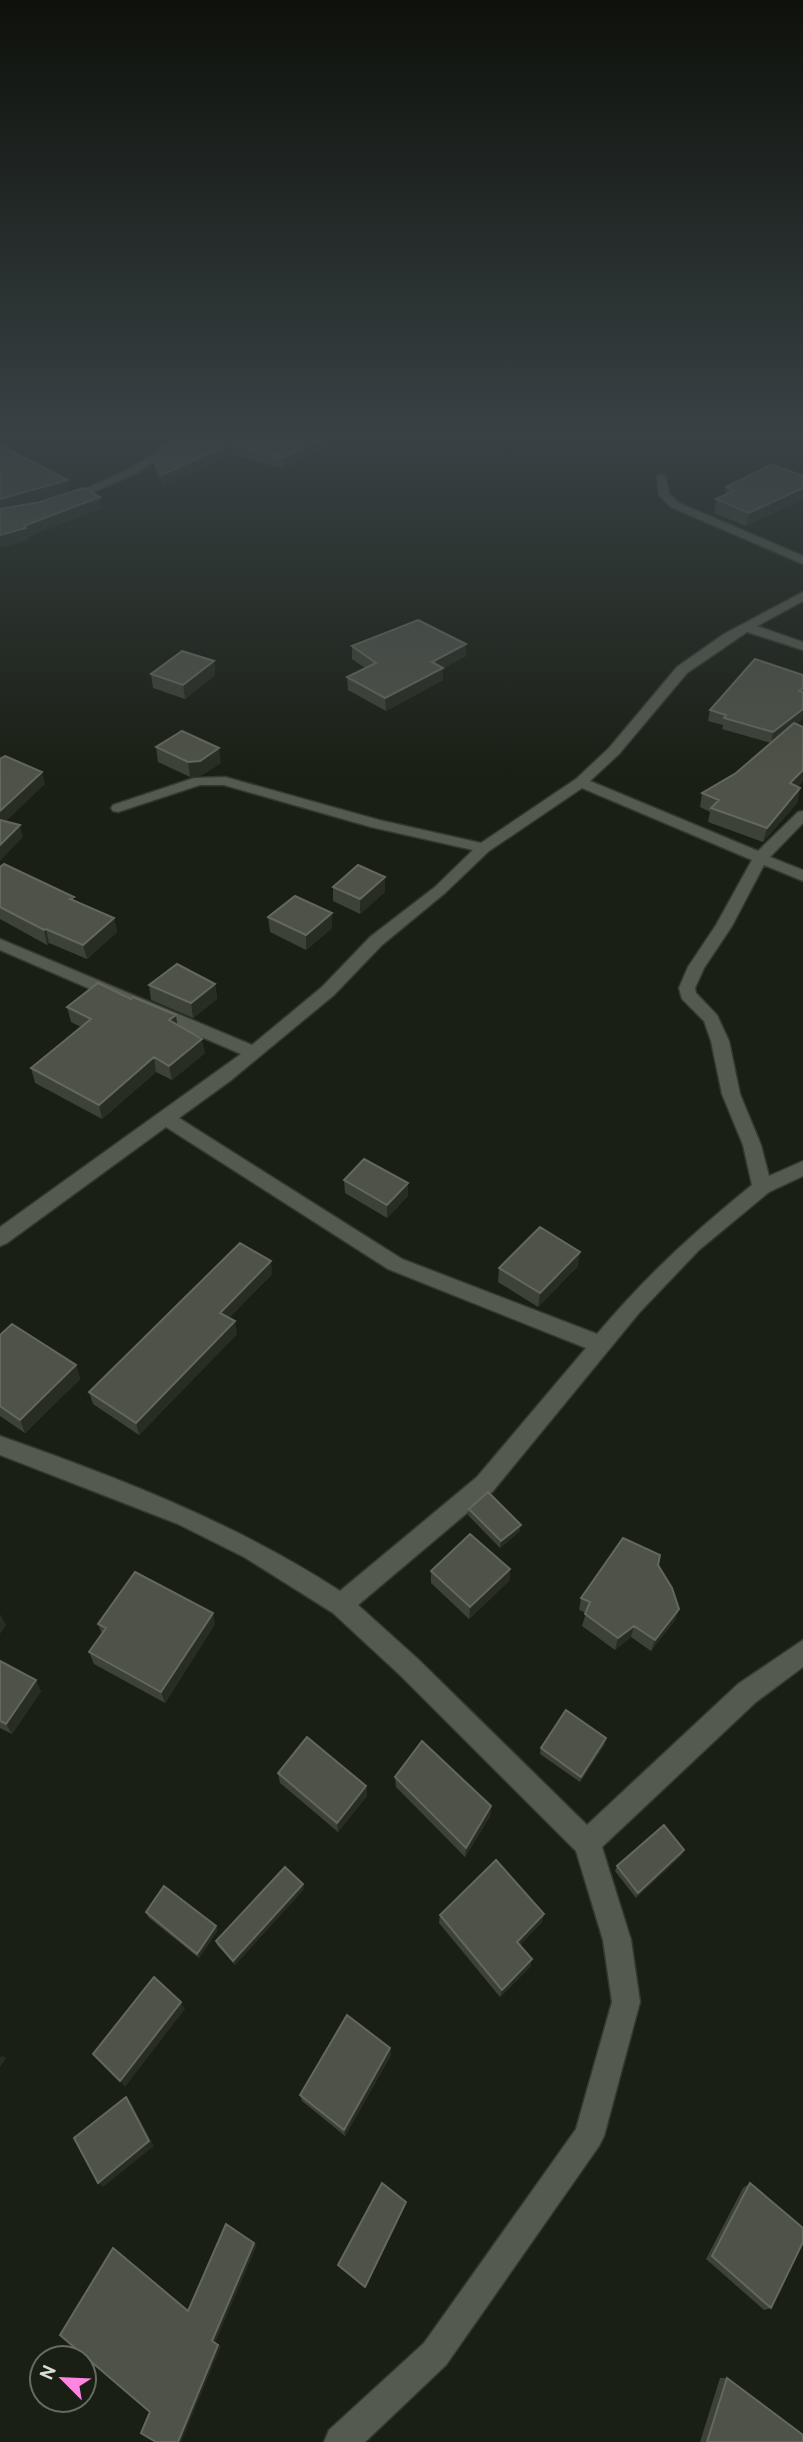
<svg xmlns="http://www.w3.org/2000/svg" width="803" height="2442" font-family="Overpass,sans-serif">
  <rect width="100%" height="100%" fill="#1a1f14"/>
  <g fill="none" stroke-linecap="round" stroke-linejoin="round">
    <g stroke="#343830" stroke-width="3">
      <path id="minor" d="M182 435H194L137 473 69 503 59 501 129 469Z
        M657 475H665L669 494 679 503 803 556V564L671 507 659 495Z
        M803 592V601L757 626 803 642V650L747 632 687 673 619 754 590 781 758 851 798 812 803 811V823L770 857 803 870V881L764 865 732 926 704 968 695 988 696 993 717 1015 729 1041 740 1094 761 1145 769 1176 803 1161V1176L769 1192 699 1250 639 1313 493 1491 358 1605 419 1660 587 1825 738 1684 803 1640V1667L756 1702 602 1847 631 1940 640 2002 604 2136 599 2146 446 2365 365 2442H324L329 2430 424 2343 576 2129 612 2002 603 1940 576 1851 401 1676 333 1613 244 1557 178 1524 0 1455V1436C119 1478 234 1522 340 1591L477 1477 586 1348 388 1269 166 1127 7 1243 0 1246V1227L241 1054 0 950V939L252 1045 322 987 370 937 435 887 473 850 371 827 224 785H200L118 812 113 811 111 808 113 805 194 778 225 777 379 820 481 843 576 779 609 748 677 667 724 634ZM582 788 752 860 716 925 688 967 679 988 682 999 704 1021 711 1041 722 1094 743 1145 752 1185C694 1232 646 1276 597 1334L402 1259 179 1118 230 1081 334 995 382 945 445 893 489 851Z"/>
    </g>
    <use href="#minor" fill="#545a4d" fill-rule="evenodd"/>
  </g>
  <path fill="#3d4236" d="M194 435H346L284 469 232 454 164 486 155 471 154 460Z
    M803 476 746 526 714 513 716 499 725 495 726 487Z
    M352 646 466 656 443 668V680L386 711 348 690 347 677 365 668 352 659Z
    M214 661 215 675 185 699 153 688 151 674Z
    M803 675V718L796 724 803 727V781L797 787 800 788 797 803 763 842 708 822 710 812 700 807 702 793 736 773 771 743 722 729 723 725 708 721 710 710Z
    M156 747 221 763 202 775 190 777 158 762Z
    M0 867 114 918 117 932 87 959 49 943 47 945 0 919Z
    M385 877V892L360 914 333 901V887Z
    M332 913V928L306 950 270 932 268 917Z
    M215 984 217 999 193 1018 151 1000 149 985Z
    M67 1007 177 1025 205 1053 172 1080 156 1072 102 1119 35 1083 31 1068 81 1027 71 1022Z
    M344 1180 408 1183V1196L387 1218 345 1193Z
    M578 1266 538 1307 498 1282 499 1268Z
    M272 1274 229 1318 237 1334 139 1435 93 1404 89 1392Z
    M0 1335 76 1365 80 1379 25 1433 0 1416Z
    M469 1509 520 1531 500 1548 468 1515Z
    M658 1565 679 1609 675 1620 651 1651 631 1637 615 1650 582 1626 586 1613 579 1610 581 1598Z
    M510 1569 509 1581 469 1619 431 1583V1571Z
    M98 1624H215L165 1703 94 1664 89 1652 102 1634Z
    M0 1661 41 1691 12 1734 0 1728Z
    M605 1744 580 1782 540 1754 541 1748Z
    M278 1773 366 1786 367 1796 338 1832 280 1783Z
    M395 1777 491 1806 490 1816 465 1857 396 1787Z
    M682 1855 636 1898 615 1871 617 1866Z
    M304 1889 235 1965 217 1945 216 1941Z
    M146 1912 216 1926 217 1931 199 1958 148 1917Z
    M440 1915 542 1922 520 1945 532 1959 530 1967 500 1997 439 1923Z
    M390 2048 391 2055 345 2136 302 2101 300 2095Z
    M750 2183 771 2308 764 2310 706 2259 743 2188Z
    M720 2378H727L803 2442H700Z"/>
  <path fill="#282d21" d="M326 435H346L284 469 283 458Z
    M231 443 232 454 164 486 162 475Z
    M68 480 70 492 0 511V499Z
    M803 488V500L746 526 749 513Z
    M100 497 102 508 28 537 29 540 0 548V535Z
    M466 644V656L443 668V680L386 711 385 698 432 662Z
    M214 661 215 675 185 699 183 685Z
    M803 709V718L771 743 773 732Z
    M219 748 221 763 202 775 190 777 188 762Z
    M803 770V781L786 797 790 783Z
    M42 772 45 784 0 827V811Z
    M800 788 797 803 763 842 767 828Z
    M20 825 23 837 0 861V845Z
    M385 877V892L360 914V899Z
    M332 913V928L306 950V935Z
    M114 918 117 932 87 959 83 945Z
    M46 929 49 943 47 945 44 930Z
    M215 984 217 999 193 1018 191 1003Z
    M176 1015 178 1030 169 1020Z
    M202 1039 205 1053 172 1080 169 1066Z
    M154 1057 156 1072 102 1119 99 1105Z
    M408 1183V1196L387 1218V1205Z
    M580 1252 578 1266 538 1307 540 1293Z
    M271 1261 272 1274 222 1325 220 1313Z
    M235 1321 237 1334 139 1435 136 1423Z
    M76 1365 80 1379 25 1433 20 1420Z
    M521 1525 520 1531 500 1548 501 1541Z
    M510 1569 509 1581 469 1619 470 1607Z
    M679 1609 675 1620 651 1651 655 1640Z
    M213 1613 215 1624 165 1703 161 1692Z
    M0 1614 6 1625 0 1634Z
    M634 1626 631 1637 615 1650 618 1638Z
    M36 1680 41 1691 12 1734 6 1724Z
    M606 1738 605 1744 580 1782 581 1777Z
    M366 1786 367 1796 338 1832 337 1823Z
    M491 1806 490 1816 465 1857 466 1848Z
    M684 1850 682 1855 636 1898 638 1893Z
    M303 1884 304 1889 235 1965 233 1961Z
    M544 1914 542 1922 515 1950 517 1942Z
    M216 1926 217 1931 199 1958 197 1954Z
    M532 1959 530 1967 500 1997 502 1990Z
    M181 2002 185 2009 125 2087 120 2081Z
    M390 2048 391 2055 345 2136 344 2130Z
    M2 2055 6 2058 0 2067V2058Z
    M126 2097 131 2103 154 2146 103 2187 98 2183Z
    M406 2202V2204L365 2289V2287Z
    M254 2243 257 2245 215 2343 221 2346 181 2442H178L212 2341Z
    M113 2248 118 2251 192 2313 188 2311Z"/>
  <path fill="#4e5247" stroke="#63685d" stroke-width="2" d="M194 435H326L283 458 231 443 162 475 154 460Z
    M0 445 68 480 0 499Z
    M772 464 803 476V488L749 513 716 499 734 491 726 487Z
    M83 488 100 497 24 526 26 528 0 535V509L40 502Z
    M418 620 466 644 432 662 443 668 385 698 347 677 376 663 352 646Z
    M182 651 214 661 183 685 151 674Z
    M755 659 803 675V688L799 691 803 692V709L773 732 724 718 726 715 710 710Z
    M794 723 803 727V770L790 783 800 788 767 828 711 808 719 800 702 793 736 773Z
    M182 731 219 748 200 761 188 762 156 747Z
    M5 756 42 772 0 811V759Z
    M0 820 20 825 0 845Z
    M4 864 74 897 70 899 114 918 83 945 46 929 44 930 0 907V867Z
    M358 865 385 877 360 899 333 887Z
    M295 896 332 913 306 935 268 917Z
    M177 964 215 984 191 1003 149 985Z
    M98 983 131 999 133 997 176 1015 169 1020 202 1039 169 1066 154 1057 99 1105 31 1068 91 1019 67 1007Z
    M364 1159 408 1183 387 1205 344 1180Z
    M540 1227 580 1252 540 1293 499 1268Z
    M240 1243 271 1261 220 1313 235 1321 136 1423 89 1392Z
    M12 1324 76 1365 20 1420 0 1406V1335Z
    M488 1492 521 1525 501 1541 469 1509Z
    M470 1534 510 1569 470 1607 431 1571Z
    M623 1538 660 1555 658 1565 672 1588 679 1609 655 1640 634 1626 618 1638 585 1614 590 1602 581 1598Z
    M135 1572 213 1613 161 1692 89 1652 106 1628 98 1624Z
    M0 1661 36 1680 6 1724 0 1721Z
    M566 1710 606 1738 581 1777 541 1748Z
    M307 1737 366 1786 337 1823 278 1773Z
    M422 1741 491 1806 466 1848 395 1777Z
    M664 1825 684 1850 638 1893 617 1866Z
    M496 1860 544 1914 517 1942 532 1959 502 1990 440 1915Z
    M285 1867 303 1884 233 1961 216 1941Z
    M164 1886 216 1926 197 1954 146 1912Z
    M154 1977 181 2002 120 2081 93 2054Z
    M347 2015 390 2048 344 2130 300 2095Z
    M126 2097 149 2141 98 2183 74 2138Z
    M382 2183 406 2202 365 2287 338 2265Z
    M750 2183 803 2228V2242L771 2308 712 2256Z
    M226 2224 254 2243 212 2341 218 2345 178 2442H156L141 2433 150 2412 60 2335 113 2248 188 2311Z
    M727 2378 803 2435V2442H707Z"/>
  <linearGradient id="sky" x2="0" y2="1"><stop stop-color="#0e110b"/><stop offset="0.56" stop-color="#384245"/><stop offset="1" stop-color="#384245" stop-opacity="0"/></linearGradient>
  <rect width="803" height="777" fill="url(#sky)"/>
  <g transform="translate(63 2379) rotate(294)"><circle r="33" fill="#1a1f14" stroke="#666b61" stroke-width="2"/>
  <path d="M0-5L12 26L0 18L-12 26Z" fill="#fe85e0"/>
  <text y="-10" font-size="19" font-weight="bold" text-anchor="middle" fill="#d9ddd5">N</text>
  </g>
</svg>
